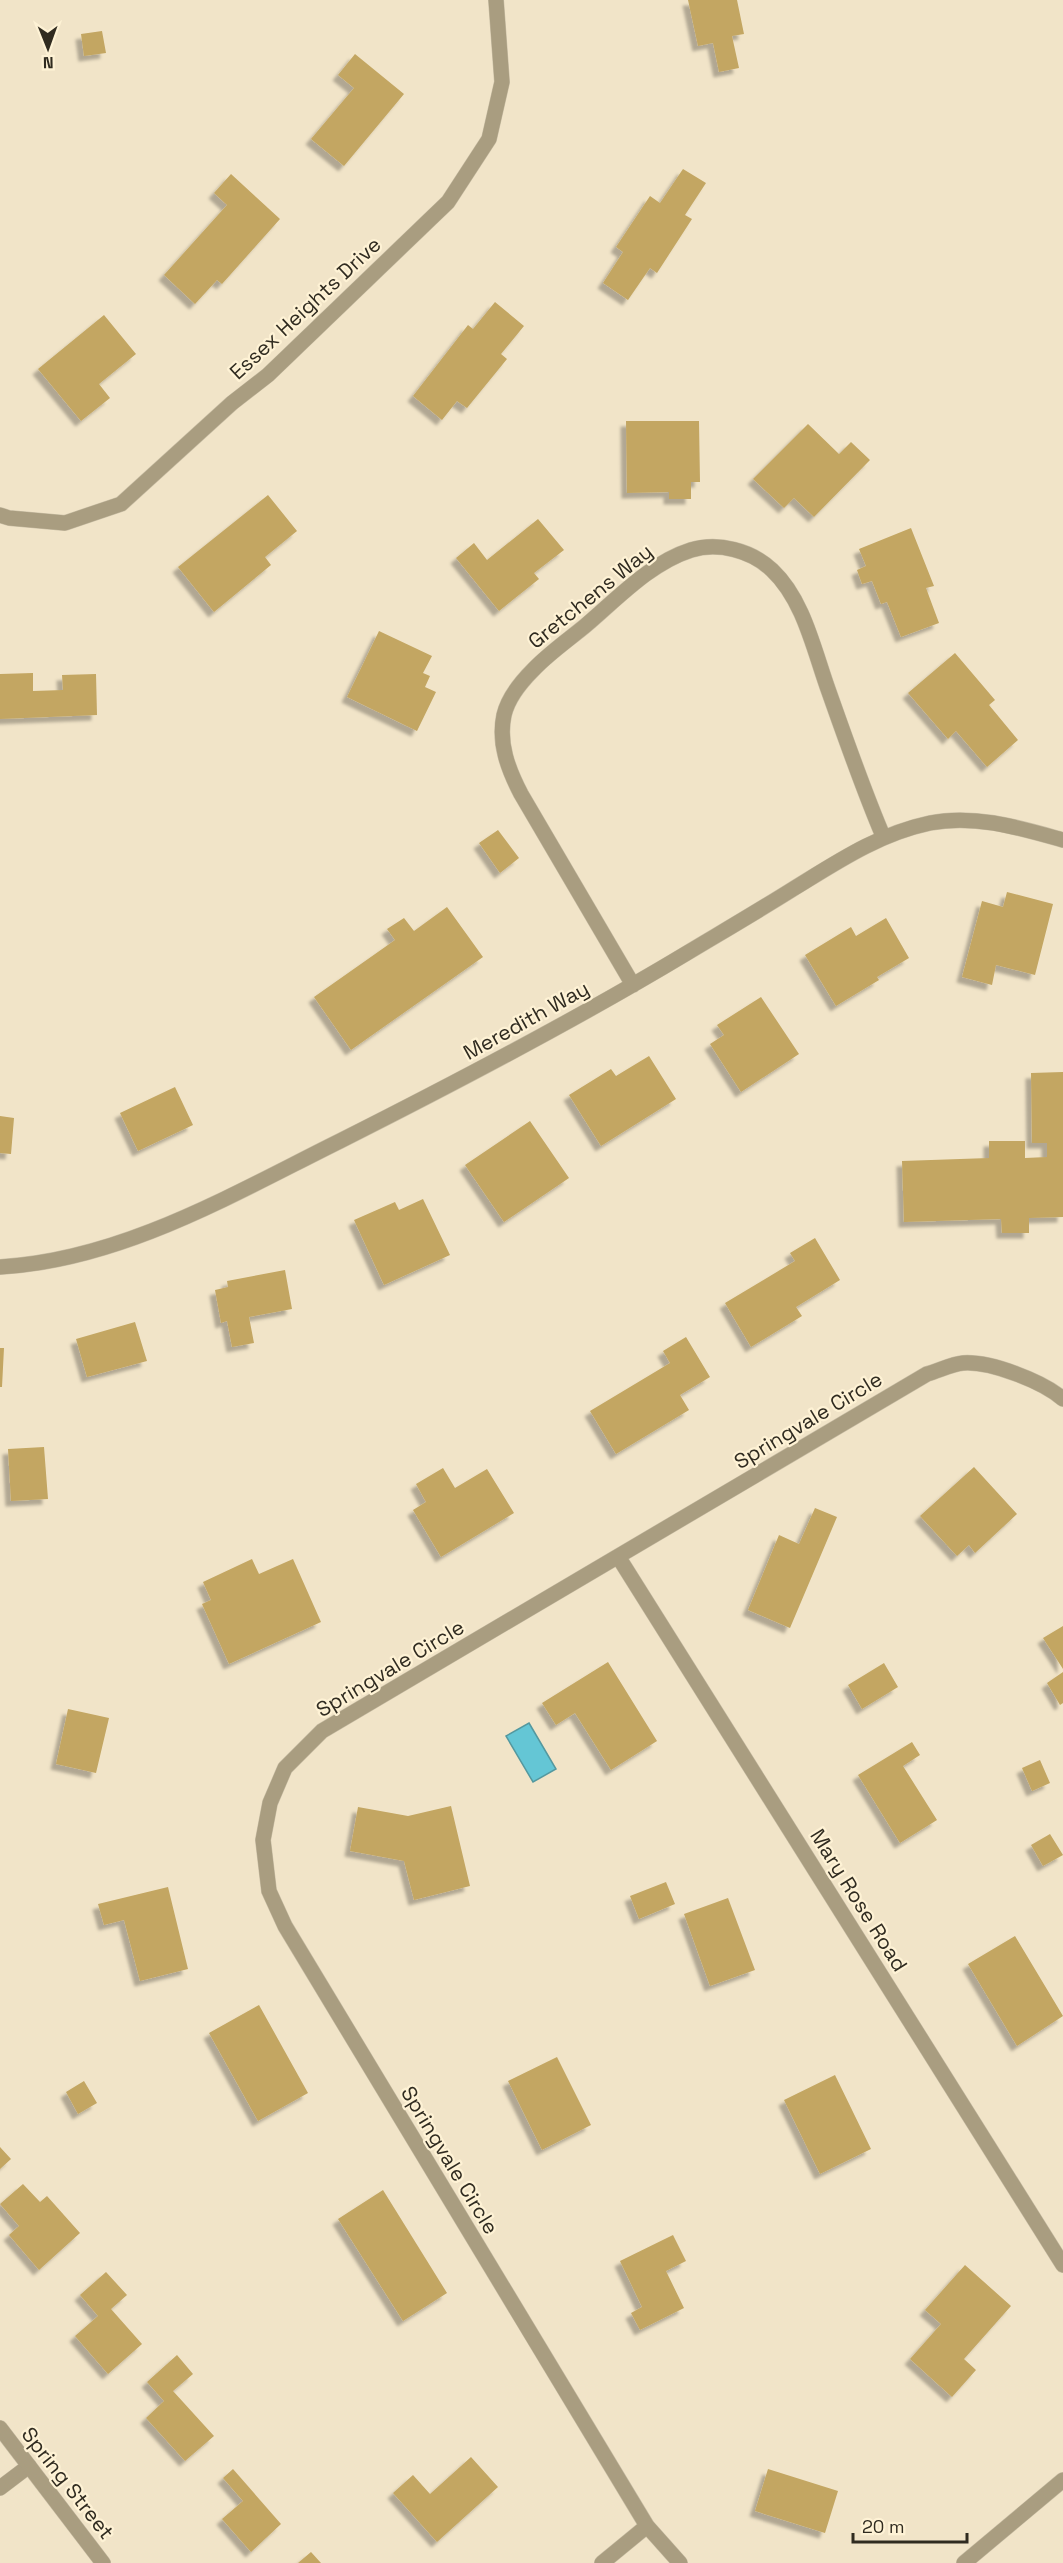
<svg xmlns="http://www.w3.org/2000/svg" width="1063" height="2563" font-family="'Space Grotesk',sans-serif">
  <defs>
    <filter id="shadow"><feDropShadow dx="-5.5" dy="5.5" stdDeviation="1.5" flood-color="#0004"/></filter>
  </defs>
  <rect width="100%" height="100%" fill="#f1e4c8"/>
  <path fill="#64c6d5" stroke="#54989f" stroke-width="1.5" d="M529 1723 556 1769 533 1782 506 1736Z"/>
  <path fill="#c3a662" filter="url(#shadow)" d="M688 0H737L744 34 732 36 739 68 719 72 713 43 698 46Z
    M102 31 106 53 84 56 81 34Z
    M355 54 404 94 344 166 311 139 354 88 338 75Z
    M683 169 706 183 685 215 692 219 657 273 650 268 628 300 603 283 623 252 616 247 650 196 660 203Z
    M231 174 280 219 222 284 217 280 195 304 164 275 227 205 214 193Z
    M495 302 524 326 501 354 507 359 467 408 457 401 442 420 413 396 468 325 473 329Z
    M104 315 136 354 99 384 110 398 81 421 38 369Z
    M626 421H699L700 482H691V499H669V492L627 493Z
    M808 424 839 454 851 442 870 460 814 517 794 498 784 508 753 479Z
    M268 495 297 531 265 557 271 565 214 612 178 567Z
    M538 519 564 550 534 573 539 579 499 611 456 558 474 543 487 560Z
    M911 528 934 586 926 588 939 623 901 637 887 602 881 604 872 581 862 584 857 570 866 566 859 549Z
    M379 631 432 656 423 673 430 676 425 687 436 692 417 731 347 697Z
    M955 653 995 700 989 705 1018 740 987 767 956 731 948 739 908 693Z
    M33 673V691L63 690 62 675 96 674 97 715 0 719V674Z
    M498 830 519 858 500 873 479 843Z
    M1007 892 1053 904 1035 975 996 965 992 985 962 977 982 901 1003 907Z
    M447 907 483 957 351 1050 314 997 395 940 387 929 404 918 414 931Z
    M886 918 909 958 877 977 879 980 836 1006 805 955 851 927 856 936Z
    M761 997 799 1054 741 1092 710 1044 724 1035 717 1025Z
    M649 1056 676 1099 601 1146 569 1095 611 1069 616 1076Z
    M1063 1072V1217L1029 1218V1233H1002L1001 1219 904 1222 902 1161 989 1158V1141H1025V1158L1047 1157V1143H1032L1031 1073Z
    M175 1087 193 1125 138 1151 120 1113Z
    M0 1116 14 1118 11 1154 0 1153Z
    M530 1121 569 1178 504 1222 465 1165Z
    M423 1199 450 1255 384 1285 354 1220 395 1202 399 1210Z
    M815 1238 840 1280 796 1307 802 1316 751 1347 725 1303 795 1261 790 1253Z
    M285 1270 292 1309 249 1317 254 1343 232 1347 227 1321 221 1323 215 1290 228 1287 227 1281Z
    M135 1322 147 1361 87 1377 76 1339Z
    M686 1337 710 1377 680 1395 689 1410 616 1454 590 1411 670 1363 663 1351Z
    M0 1348H4L2 1387H0Z
    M44 1447 48 1499 11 1501 8 1449Z
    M974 1467 1017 1514 975 1553 969 1545 957 1556 920 1516Z
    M443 1468 455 1488 487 1469 514 1513 441 1557 413 1510 426 1502 416 1484Z
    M815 1508 837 1517 790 1628 748 1610 779 1535 799 1544Z
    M252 1559 259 1574 293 1559 321 1622 229 1664 202 1604 211 1600 203 1582Z
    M1063 1626V1669L1043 1638Z
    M608 1662 657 1741 611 1770 575 1713 556 1725 542 1703Z
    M884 1663 898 1687 862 1709 848 1685Z
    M1063 1672V1703L1060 1705 1047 1683Z
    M68 1709 109 1718 96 1773 56 1764Z
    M912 1742 920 1755 903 1766 937 1820 900 1843 858 1775Z
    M1040 1760 1050 1783 1032 1791 1022 1768Z
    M451 1806 470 1886 414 1900 404 1861 350 1851 358 1807 408 1816Z
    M1050 1834 1063 1855 1043 1866 1031 1845Z
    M666 1882 675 1904 639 1919 630 1896Z
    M168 1887 188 1969 140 1981 124 1920 104 1925 98 1904Z
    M728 1898 755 1970 710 1986 684 1914Z
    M1015 1936 1063 2016 1017 2046 968 1964Z
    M259 2005 308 2093 258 2121 209 2033Z
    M557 2057 591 2125 542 2150 508 2081Z
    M835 2075 871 2149 820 2174 784 2100Z
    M84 2081 97 2103 78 2114 66 2092Z
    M0 2147 11 2159 0 2169Z
    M23 2184 40 2202 47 2196 80 2233 39 2270 9 2235 19 2226 0 2204Z
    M383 2190 447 2293 403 2321 338 2219Z
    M673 2235 686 2261 666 2271 684 2308 640 2330 631 2313 642 2307 620 2261Z
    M965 2265 1011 2306 964 2359 976 2370 952 2397 910 2359 941 2324 925 2310Z
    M106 2272 127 2295 111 2309 142 2344 108 2374 75 2336 98 2316 80 2295Z
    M177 2355 193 2374 173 2391 214 2436 185 2461 146 2418 164 2401 147 2382Z
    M471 2457 498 2487 437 2542 393 2493 413 2475 430 2494Z
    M233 2469 281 2524 251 2552 222 2519 243 2501 223 2478Z
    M768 2469 838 2491 825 2533 755 2511Z
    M311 2552 321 2563H298Z"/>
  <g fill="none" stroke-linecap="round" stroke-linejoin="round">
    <g stroke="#cabfa6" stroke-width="16">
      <path id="minor" d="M0 515 9 518 65 523 121 504 232 403 268 375 448 202 489 139 502 82 496 0
        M633 985 521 794C508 769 498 743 504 715 508 698 521 682 533 670 548 654 568 640 585 626 617 599 650 563 691 550 718 542 751 550 772 570 804 600 814 651 829 692 846 740 863 789 883 836
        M0 1267C122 1260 233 1194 340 1141 457 1082 574 1021 687 953 722 932 758 911 793 889 837 862 878 834 930 823 975 814 1020 828 1063 840
        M619 1558 1063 2265
        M0 2488 29 2466
        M602 2563 647 2526
        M680 2563 647 2526 285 1926 269 1891 263 1840 270 1803 285 1768 322 1731 927 1374C938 1371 952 1364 963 1363 990 1361 1042 1381 1063 1399
        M964 2563 1063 2480"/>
    </g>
    <g stroke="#cabfa6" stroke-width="16">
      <path id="tertiary" d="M0 2428 103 2563"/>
    </g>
    <use href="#minor" stroke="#a99d80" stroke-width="15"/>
    <use href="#tertiary" stroke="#a99d80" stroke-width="15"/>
  </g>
  <g text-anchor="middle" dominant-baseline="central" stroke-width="4.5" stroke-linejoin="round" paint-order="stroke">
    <g font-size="21" fill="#302b20" stroke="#fef2d5">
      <text transform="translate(305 308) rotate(-43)">Essex Heights Drive</text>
      <text transform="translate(590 596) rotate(-39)">Gretchens Way</text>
      <text transform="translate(526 1020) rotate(-29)">Meredith Way</text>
      <text transform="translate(808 1420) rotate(-31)">Springvale Circle</text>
      <text transform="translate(390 1668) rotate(-31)">Springvale Circle</text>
      <text transform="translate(859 1900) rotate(58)">Mary Rose Road</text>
      <text transform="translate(450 2160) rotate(59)">Springvale Circle</text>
      <text transform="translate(68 2483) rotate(52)">Spring Street</text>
    </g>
  </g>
  <g transform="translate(48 48) rotate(179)" stroke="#fef2d5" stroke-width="4.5" paint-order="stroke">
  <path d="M0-4.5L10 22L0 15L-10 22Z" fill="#302b20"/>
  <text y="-9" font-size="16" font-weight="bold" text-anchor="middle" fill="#302b20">N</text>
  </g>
  <path d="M853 2533v9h114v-9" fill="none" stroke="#302b20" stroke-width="3"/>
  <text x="862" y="2533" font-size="18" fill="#302b20" stroke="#fef2d5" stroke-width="4.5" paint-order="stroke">20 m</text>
</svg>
